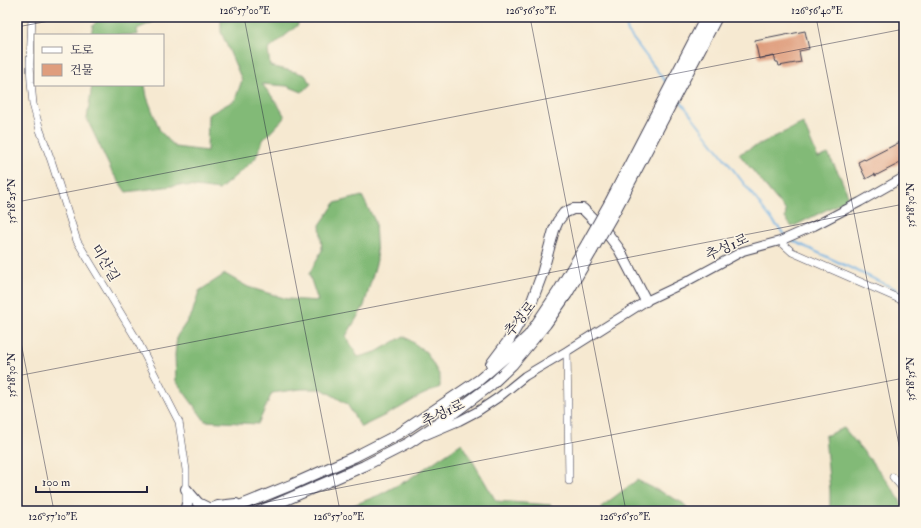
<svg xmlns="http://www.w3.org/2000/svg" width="921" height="528" font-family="'IM FELL Double Pica','Noto Serif KR',serif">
  <rect width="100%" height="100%" fill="#fcf5e5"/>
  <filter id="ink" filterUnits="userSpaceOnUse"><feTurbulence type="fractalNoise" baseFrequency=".025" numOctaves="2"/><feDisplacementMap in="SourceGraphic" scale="8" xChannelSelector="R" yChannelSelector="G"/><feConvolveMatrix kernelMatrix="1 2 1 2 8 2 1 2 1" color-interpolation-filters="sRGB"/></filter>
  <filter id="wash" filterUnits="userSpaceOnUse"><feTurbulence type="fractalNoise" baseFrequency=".012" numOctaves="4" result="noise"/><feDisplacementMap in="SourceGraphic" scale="16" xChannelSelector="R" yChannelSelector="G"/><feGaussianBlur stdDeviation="0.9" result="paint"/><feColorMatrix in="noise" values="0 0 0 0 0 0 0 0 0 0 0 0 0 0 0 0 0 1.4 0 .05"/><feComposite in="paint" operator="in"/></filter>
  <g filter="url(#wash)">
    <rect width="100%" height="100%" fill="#f6e9d1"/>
    <path fill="#82ba77" stroke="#526e59" d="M101 17H160L155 21 137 29 138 35H91L93 25Z
      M221 17H298V25L268 50 270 66 296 72 305 75 311 84 302 92 287 86 262 84 277 103 285 117 263 140 255 159 219 190 180 185 126 192 112 172 87 119 92 85H145L147 97 160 131 175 147 207 151 208 115 235 100 242 80 221 32Z
      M803 123 818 158 828 154 839 174 848 195 844 201 792 227 785 218 786 211 739 154Z
      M362 196 375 221 377 260 364 306 346 336 358 357 376 352 404 336 426 352 440 376V387L420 396 398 409 361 427 347 404 322 389H301L272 393 258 424 205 421 176 381 175 355 177 336 192 314 199 291 225 274 248 287 287 299 318 301 309 274 322 250 320 225 335 203Z
      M844 428C855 442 904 497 904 511H830V490L825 436Z
      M462 443 496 501 551 505 555 511H339L379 495 409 479Z
      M637 480 683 503 689 511H602L601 507Z"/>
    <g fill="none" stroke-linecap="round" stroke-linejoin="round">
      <path stroke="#70b1e4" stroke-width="2" d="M624 17 628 32 668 85
        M678 98 772 220 786 236
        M789 239 904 293"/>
    </g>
    <g id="blocks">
      <path fill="#df9d7d" d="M805 31 809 49 799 51 801 62 779 66 778 62H776L774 56 759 59 755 41Z
        M904 140V161L875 176V174L866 179 858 162 864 159 865 160Z"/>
    </g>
  </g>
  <g filter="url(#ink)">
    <use href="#blocks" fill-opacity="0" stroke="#424052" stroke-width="1"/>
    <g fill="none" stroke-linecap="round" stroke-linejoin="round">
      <g stroke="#424052" stroke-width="8">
        <path id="minor" d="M32 17 30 64 31 82 33 104 40 130 51 160 77 241 137 340 179 422 186 470V509
          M780 241 792 252 904 301
          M567 351 569 481
          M893 477 904 490"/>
      </g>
      <g stroke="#424052" stroke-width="10">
        <path id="tertiary" d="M426 435 459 421 478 411 499 397 525 376 567 351 646 301 684 283 743 251 780 241 814 226 860 202 904 177"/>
      </g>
      <g stroke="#424052" stroke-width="12">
        <path id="primary" d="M609 204 706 17
          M615 211 717 17
          M491 364 509 340 532 301 542 274 554 230 558 221 564 213 573 209H583L607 233 619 249 646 301
          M186 489 198 503 210 509 218 506 236 504
          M185 511 187 504
          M227 511 291 485 354 457 399 434 479 380 506 357 529 335 559 290 587 243
          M260 511 364 466 409 443 451 415 491 385 512 365 546 324 567 294 592 251"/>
      </g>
      <use href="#minor" stroke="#fff" stroke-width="7"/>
      <use href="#tertiary" stroke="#fff" stroke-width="8"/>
      <use href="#primary" stroke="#fff" stroke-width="10"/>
      <g stroke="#424052" stroke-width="12" stroke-linecap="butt">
        <path id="primary-bridge" d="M587 243 609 204
          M592 251 615 211"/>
      </g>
      <use href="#primary-bridge" stroke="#fff" stroke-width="10"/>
    </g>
  </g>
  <path fill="none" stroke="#22223b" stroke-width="1" stroke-opacity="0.45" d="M244 17 340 511M530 17 626 511M816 17 904 471M17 27 71 17M17 202 904 29M17 322 54 511M17 376 904 204M221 511 904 378"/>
  <g text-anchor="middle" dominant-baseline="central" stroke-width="3" stroke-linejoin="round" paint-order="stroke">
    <g font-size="14" fill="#22223b" stroke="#fcf5e5">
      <text transform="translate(727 247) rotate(-24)">추성1로</text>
      <text transform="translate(105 263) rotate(59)">미산길</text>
      <text transform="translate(520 319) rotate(-51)">추성로</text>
      <text transform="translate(443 413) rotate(-25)">추성1로</text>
    </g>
  </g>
  <rect width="921" height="528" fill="none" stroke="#fcf5e5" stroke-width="44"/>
  <rect x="34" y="34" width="130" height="52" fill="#fcf5e5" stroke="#a5a1a1"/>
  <rect x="42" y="47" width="20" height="6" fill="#ffffff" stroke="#a5a1a1"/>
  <text x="70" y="54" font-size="12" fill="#22223b">도로</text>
  <rect x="42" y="64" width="20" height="12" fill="#df9d7d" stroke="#a5a1a1"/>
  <text x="70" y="74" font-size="12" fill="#22223b">건물</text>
  <path d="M36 486v6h111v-6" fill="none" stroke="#22223b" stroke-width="2"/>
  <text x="42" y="486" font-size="12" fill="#22223b" stroke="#fcf5e5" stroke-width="3" paint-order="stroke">100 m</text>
  <rect x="22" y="22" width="877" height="484" fill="none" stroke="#22223b" stroke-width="1.5"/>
  <g font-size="10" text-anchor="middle" fill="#22223b">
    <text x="245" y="14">126°57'00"E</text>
    <text x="531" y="14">126°56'50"E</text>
    <text x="817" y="14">126°56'40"E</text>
    <text transform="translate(11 201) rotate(-90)" y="4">35°18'25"N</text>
    <text transform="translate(910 205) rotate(-90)" y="4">35°18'30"N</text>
    <text transform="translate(11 375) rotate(-90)" y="4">35°18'30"N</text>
    <text transform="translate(910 379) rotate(-90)" y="4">35°18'35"N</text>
    <text x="53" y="520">126°57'10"E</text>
    <text x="339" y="520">126°57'00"E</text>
    <text x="625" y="520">126°56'50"E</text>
  </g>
</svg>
